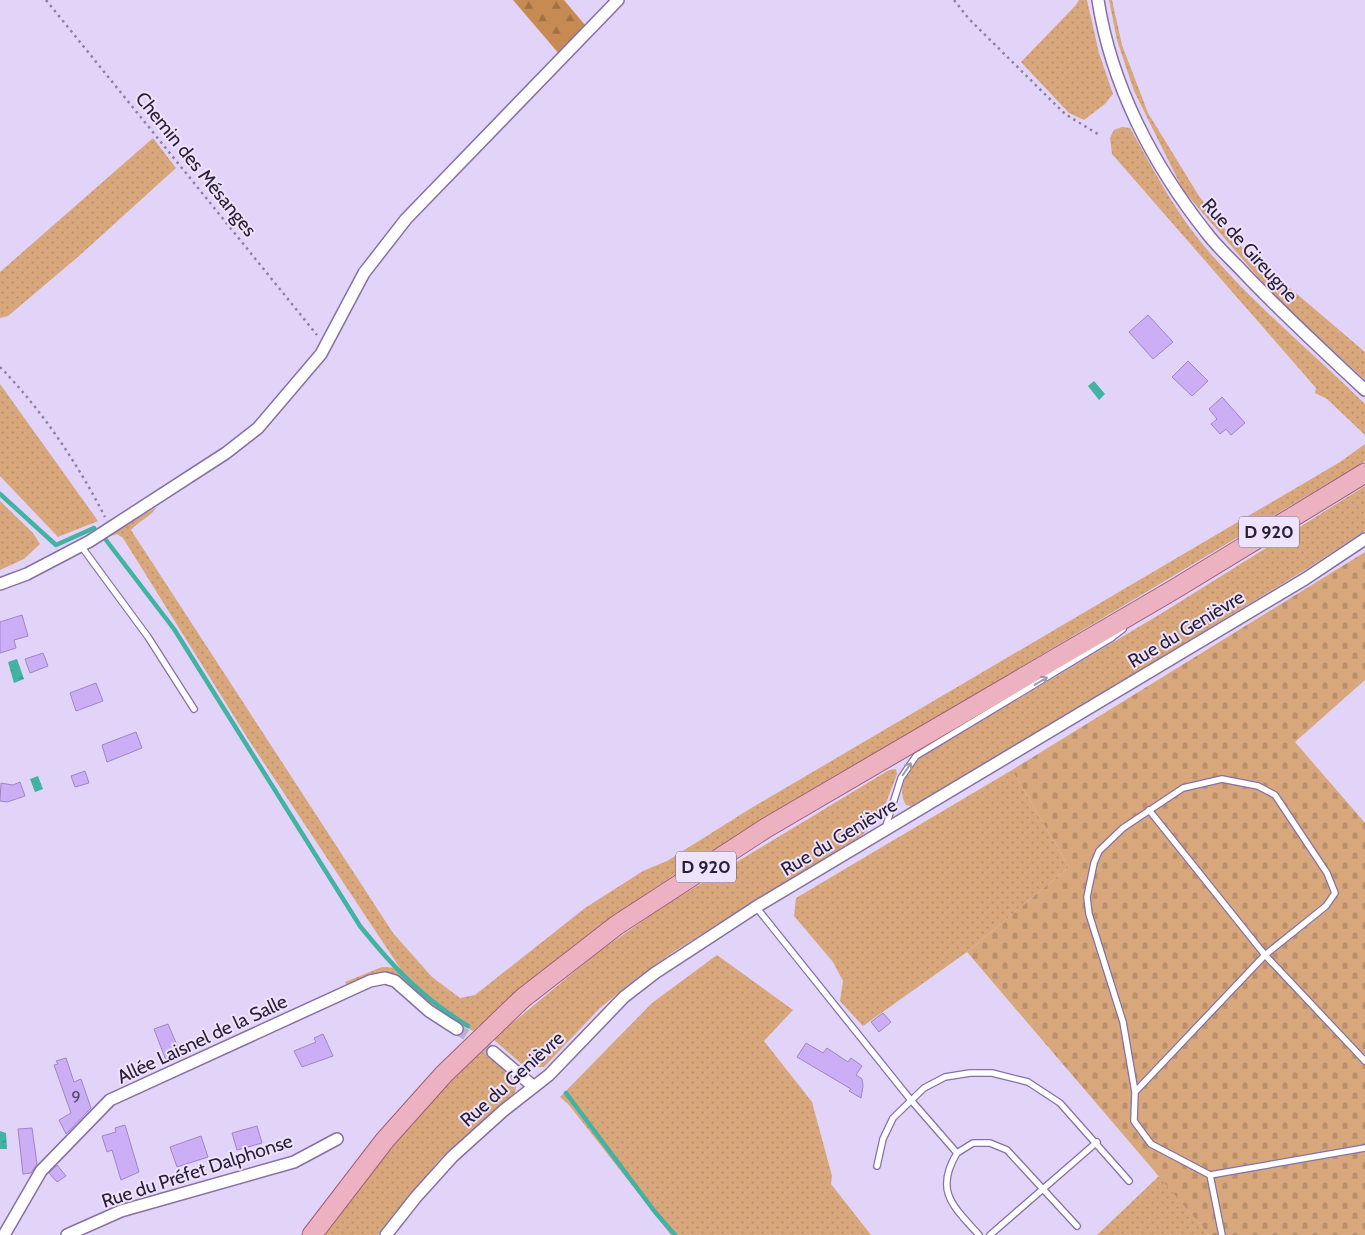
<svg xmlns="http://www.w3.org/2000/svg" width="1365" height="1235" font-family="Cabin,sans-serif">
  <defs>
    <pattern id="grass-dots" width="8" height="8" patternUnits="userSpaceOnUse" patternTransform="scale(1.25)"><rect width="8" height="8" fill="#d9a77c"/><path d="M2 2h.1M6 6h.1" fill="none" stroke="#ba8f6c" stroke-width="1.8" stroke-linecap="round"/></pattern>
    <pattern id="forest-firs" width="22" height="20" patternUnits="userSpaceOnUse" patternTransform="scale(1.25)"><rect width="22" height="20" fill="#c68a52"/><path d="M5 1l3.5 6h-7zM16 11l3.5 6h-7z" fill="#a17045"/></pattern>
    <pattern id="cemetery-stones" width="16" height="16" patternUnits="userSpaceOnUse" patternTransform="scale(1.25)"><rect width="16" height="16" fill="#d9a77c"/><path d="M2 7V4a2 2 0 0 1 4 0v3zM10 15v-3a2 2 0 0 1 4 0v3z" fill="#ba8f6c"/></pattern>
    <pattern id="water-ripples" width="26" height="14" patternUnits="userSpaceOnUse" patternTransform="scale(1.25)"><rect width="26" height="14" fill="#42b2a3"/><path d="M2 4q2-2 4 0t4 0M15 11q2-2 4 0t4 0" fill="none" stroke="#379086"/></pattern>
  </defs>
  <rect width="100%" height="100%" fill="#e1d4f8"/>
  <path fill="url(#grass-dots)" d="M1079 0H1087L1099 53 1113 94 1105 104 1084 120 1069 113 1021 62 1076 5Z
    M1109 0H1112L1122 45 1148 113 1199 196 1235 241 1365 352V380L1275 297 1183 190 1134 91 1117 40Z
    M1122 127 1130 128C1152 167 1172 206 1200 241 1249 301 1310 350 1365 404V435L1327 399 1315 393 1316 388 1112 154 1110 138 1114 130Z
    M153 138 176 168 79 256 8 316 0 318V272Z
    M0 384 98 521 58 537 0 476Z
    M1365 444V461L677 873C604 921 538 974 473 1031L437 1011 395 974C378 969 362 979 347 985L345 982 382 967 400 968 250 742 123 538 117 534 108 537 107 535 157 507C150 517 139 521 131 530L393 933 432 977 460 998 475 995 585 908 643 871 667 861 748 810 1340 462Z
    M1365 486V531L1305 570 914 807 906 805C895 787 910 769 921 757L1162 613Z
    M0 501 33 533 40 544 24 559 0 570Z
    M896 769 897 774 881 816 861 836 673 952 637 978 600 1008 544 1067H525L493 1039 597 953 664 906 889 770Z
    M1012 770 1069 867 967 952 863 1026 840 1001 843 981 833 962 794 916 796 898Z
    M717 955 793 1010 764 1041 812 1102 832 1176 831 1184 871 1235H671L569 1105 560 1097 652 1003Z
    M482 1050 511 1073 517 1082 515 1093 440 1159 378 1235H322C372 1170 423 1108 482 1050Z
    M1159 1176 1209 1235H1097Z"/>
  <path fill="url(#forest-firs)" d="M513 0H564L585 25 560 55Z"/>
  <path fill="url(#cemetery-stones)" d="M1365 552V680L1295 742 1365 823V1235H1209L967 952 1069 867 1012 770Z"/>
  <path fill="url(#water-ripples)" d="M1094 381 1105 394 1099 400 1088 386Z
    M17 659 24 679 14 683 8 662Z
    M38 776 43 789 35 792 30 779Z
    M0 1131 6 1133 7 1149H0Z"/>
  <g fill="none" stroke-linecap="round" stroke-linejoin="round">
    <path stroke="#42b2a3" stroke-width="4.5" d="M0 494 56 545 94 528
      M106 540 174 629 360 926C394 968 422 998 468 1026
      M566 1093 655 1212 675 1235"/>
  </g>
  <path fill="#cbaef5" stroke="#9e87bf" d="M1148 315 1173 342 1153 359 1129 332Z
    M1188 361 1208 381 1192 396 1172 377Z
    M1222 397 1245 423 1231 435 1226 429 1220 434 1211 424 1217 419 1209 409Z
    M22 615 28 636 14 640 16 648 0 653V622Z
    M43 653 48 666 30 673 25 659Z
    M96 683 103 701 76 711 70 693Z
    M136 732 142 748 107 762 102 745Z
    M85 771 89 783 75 787 71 776Z
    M20 782 25 796 7 802 0 801 1 783 13 785Z
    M883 1013 891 1022 879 1032 871 1022Z
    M168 1024 182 1057 167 1063 154 1029Z
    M323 1034 333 1056 302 1067 294 1051 316 1042 314 1038Z
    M806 1043 823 1053 827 1048 848 1062 851 1058 862 1066 856 1075 862 1079 863 1086 861 1098 849 1091 851 1089 797 1057Z
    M66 1058 74 1082 81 1079 91 1108 66 1134 59 1120 71 1113 54 1065 58 1064 56 1061Z
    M125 1125 139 1172 121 1180 112 1150 107 1152 102 1136 116 1132 115 1128Z
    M257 1126 262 1143 237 1150 232 1133Z
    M32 1128 37 1164 31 1173 23 1174 18 1129Z
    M201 1136 208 1157 177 1167 170 1147Z
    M57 1165 66 1176 57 1182 49 1173Z"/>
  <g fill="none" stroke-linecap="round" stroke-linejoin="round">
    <path stroke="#bcb0d1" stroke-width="11" stroke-dasharray="11 5.5" stroke-linecap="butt" d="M457 1029 493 1052"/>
    <g stroke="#8670a6" stroke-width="8">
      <path id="lane" d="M81 546 148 637 194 709
        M1149 810 1265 955 1326 906 1335 893 1327 873 1275 795 1258 786 1222 779 1183 788 1123 828 1099 851 1094 863 1087 897 1089 914 1123 1022 1135 1092 1134 1121 1151 1144 1210 1175 1222 1235
        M885 829 901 778 916 756 1110 639 1123 629
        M756 907 910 1099 957 1153C934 1191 953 1206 979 1235
        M1135 1092 1265 955 1365 1061
        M957 1153 973 1143H990L1007 1150 1077 1226
        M877 1166 883 1139 893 1118 924 1088 945 1077 970 1073H992L1028 1082 1060 1103 1129 1181
        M1210 1175 1365 1148
        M990 1235 1097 1142"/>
    </g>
    <g stroke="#8670a6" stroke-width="14">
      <path id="street" d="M1098 0C1111 85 1153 165 1206 232 1217 247 1232 260 1245 274 1283 314 1324 352 1365 390
        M0 584 27 574 90 541 226 453 258 428 321 354 364 273 406 219 618 0
        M493 1052 534 1087
        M4 1235 41 1171 110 1100 370 981 385 978 395 981 429 1011 457 1029
        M67 1235 121 1211 294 1162 337 1139
        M386 1235 416 1197 452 1157 503 1111 549 1075 624 997 655 973 756 907 1305 579 1365 539"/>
    </g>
    <g stroke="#a15d77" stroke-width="21">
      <path id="primary" d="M312 1235 385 1140 444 1074 523 998 617 925 766 828 1173 590 1365 473"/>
    </g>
    <path stroke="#8d82a0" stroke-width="2.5" stroke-dasharray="2.5 4" stroke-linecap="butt" d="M46 0 317 335
      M954 0 969 19 1065 114 1101 136
      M0 367C42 410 78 464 105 517"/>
    <use href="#lane" stroke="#fff" stroke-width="5.5"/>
    <use href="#street" stroke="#fff" stroke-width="11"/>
    <use href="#primary" stroke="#edb2c2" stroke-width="19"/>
  </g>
  <defs><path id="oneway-shaft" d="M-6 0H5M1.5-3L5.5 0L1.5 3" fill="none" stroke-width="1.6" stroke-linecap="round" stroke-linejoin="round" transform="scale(1.25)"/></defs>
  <g stroke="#9f9ba5">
    <use href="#oneway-shaft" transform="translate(1041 681) rotate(-31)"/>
    <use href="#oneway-shaft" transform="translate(907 769) rotate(-56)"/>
  </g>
  <g text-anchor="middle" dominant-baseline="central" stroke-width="4" stroke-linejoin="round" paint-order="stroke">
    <g font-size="16" fill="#524466">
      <text x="76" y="1096">9</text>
    </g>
    <g fill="#ede3fc" stroke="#645a71" stroke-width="1">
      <rect x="1239" y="516.5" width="60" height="31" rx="4"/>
      <rect x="676" y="851.5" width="60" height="31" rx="4"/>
    </g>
    <g font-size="18" font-weight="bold" fill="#292036">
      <text x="1269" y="532">D 920</text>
      <text x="706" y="867">D 920</text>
    </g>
    <g font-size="19" fill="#292036" stroke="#ede3fc">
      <text transform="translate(196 164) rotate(51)">Chemin des Mésanges</text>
      <text transform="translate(1250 250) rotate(48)">Rue de Gireugne</text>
      <text transform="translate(1186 629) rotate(-31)">Rue du Genièvre</text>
      <text transform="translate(839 837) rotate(-31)">Rue du Genièvre</text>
      <text transform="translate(202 1039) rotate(-25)">Allée Laisnel de la Salle</text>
      <text transform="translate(512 1079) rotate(-42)">Rue du Genièvre</text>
      <text transform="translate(197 1171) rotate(-18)">Rue du Préfet Dalphonse</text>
    </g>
  </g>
</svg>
